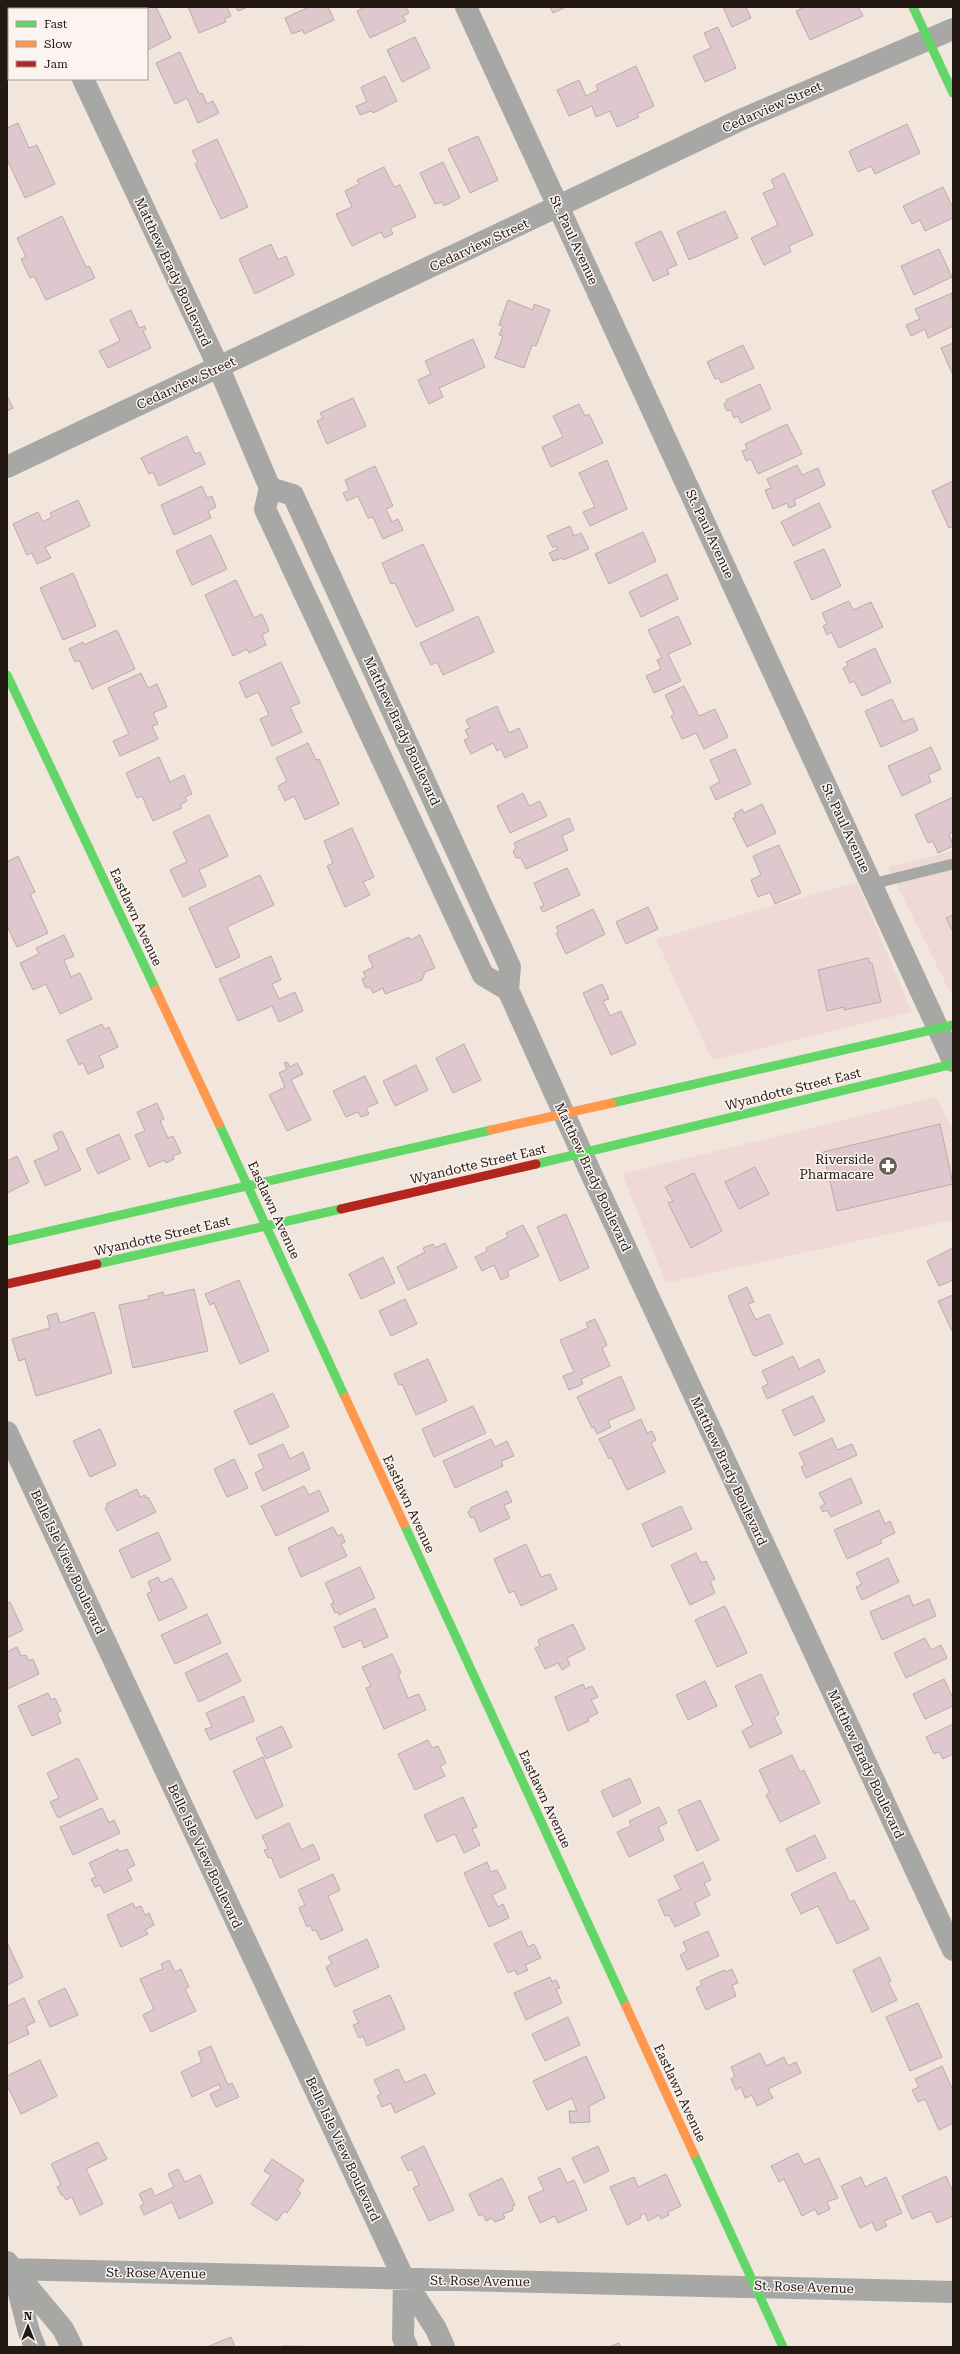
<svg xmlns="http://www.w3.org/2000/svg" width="960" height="2354" font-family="'Roboto Serif',serif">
  <rect width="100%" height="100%" fill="#f2e5dc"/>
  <path fill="#eed9d6" d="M953 851V998L888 867Z
    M857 882 912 1012 712 1060 656 939Z
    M936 1097 953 1130V1220L666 1283 622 1174Z"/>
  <path fill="#dec8cd" stroke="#b8acaa" d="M134 7H156L171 38 147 50V9H130Z
    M188 7H227L231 16 224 19 226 22 199 33Z
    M236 7H248L238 11Z
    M309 7H328L334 20 304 34 303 30 292 34 285 18Z
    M365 7H406L409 13 403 16 406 21 370 38 357 11Z
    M550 7H566L553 13Z
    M723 7H746L751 18 732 27Z
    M804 7H858L863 16 810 40 796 11Z
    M718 27 736 68 705 82 693 56 711 48 704 33Z
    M415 37 430 68 402 82 387 50Z
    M7 44 9 53V60H7Z
    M180 52 199 94 202 93 207 104 213 101 219 113 198 123 187 98 175 104 156 63Z
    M636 66 654 106 637 114 639 117 617 127 610 111 596 117 592 106 569 116 557 90 579 80 586 96 598 90 596 85Z
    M385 76 397 101 373 113 371 111 360 115 356 106 367 102 361 87Z
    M18 123 29 148 37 145 55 184 25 198 7 159V128Z
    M907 124 920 153 875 174 871 166 858 172 849 151Z
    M478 136 498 180 470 193 448 149Z
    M217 139 248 207 221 219 195 164 198 162 192 151Z
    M443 162 460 198 444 206 442 202 435 204 420 173Z
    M384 167 394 187 400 185 416 217 390 228 393 234 384 238 381 232 352 246 336 214 352 207 345 191 359 184 357 180Z
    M784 173 813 235 789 246 791 252 764 265 751 238 778 225 763 193 775 188 771 180Z
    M943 187 953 208V218L925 231 920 220 912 224 903 206Z
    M725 211 738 238 689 260 677 232Z
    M62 216 86 267 89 266 95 278 46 300 34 276 30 278 21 259 26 257 17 238Z
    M661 231 677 265 667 269 669 274 653 281 635 243Z
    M271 244 278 260 286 256 294 275 255 294 239 259Z
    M939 249 952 277 914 295 901 266Z
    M952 293 953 326 928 338 925 329 911 336 906 325 920 319 915 309Z
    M508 300 533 310 534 304 550 310 536 346 532 345 524 368 495 358 503 336 499 335 503 326 499 325Z
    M131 310 139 328 145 326 146 329 143 331 151 348 108 368 99 351 120 341 110 320Z
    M473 339 485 367 439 388 443 397 429 404 418 380 431 374 425 361Z
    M953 343V372L952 373 941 348Z
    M743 345 754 368 721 383 719 378 715 379 707 362Z
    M760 384 771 409 741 423 738 416 734 418 731 410 727 411 724 404 727 402 726 400Z
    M7 396 13 408 7 411Z
    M353 398 366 426 327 444 317 421 323 418 320 413Z
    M579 404 585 416 589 414 603 443 551 467 542 447 563 437 553 416Z
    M787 424 802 454 758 474 751 459 746 461 742 451 747 449 745 444Z
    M187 436 195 454 200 452 205 464 159 486 153 472 149 474 141 458Z
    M607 460 627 509 590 526 583 512 595 507 579 473Z
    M797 465 802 475 818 468 825 485 794 500 796 505 789 508 787 503 773 509 765 490 771 488 767 479Z
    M375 466 393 506 386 509 392 522 398 519 403 530 383 539 373 517 368 518 358 496 347 501 343 493 349 490 345 480Z
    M953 481V527L949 528 932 491Z
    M202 486 207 498 212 496 216 507 208 511 211 518 174 535 161 505Z
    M78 500 90 526 45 547 51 558 37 564 32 553 27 555 13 524 38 512 43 522 52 517 50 513Z
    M819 503 831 527 793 546 781 522Z
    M570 526 574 536 581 533 589 549 563 560 562 558 553 561 549 553 558 549 557 546 553 548 547 536Z
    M643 532 656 561 609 584 595 554Z
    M211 535 227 569 192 585 176 551Z
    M423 544 454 610 416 627 395 583 391 584 382 563Z
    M824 549 841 586 812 600 794 562Z
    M73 573 96 626 63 640 40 588Z
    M667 574 678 599 641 617 629 592Z
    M236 580 254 618 262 614 269 631 262 635 266 645 249 653 247 649 233 656 205 595Z
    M849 601 853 610 871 602 883 627 839 648 831 632 827 635 823 626 827 624 822 613Z
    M478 616 494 652 443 675 437 662 431 665 420 643Z
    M678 616 691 644 668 654 681 681 654 693 646 676 661 669 657 660 662 658 648 630Z
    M117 630 135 669 92 689 79 660 75 662 69 649 83 642 84 645Z
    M875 648 891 682 862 696 854 681 850 683 843 668 848 666 846 662Z
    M281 662 300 703 290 707 302 732 272 746 260 719 269 715 258 692 246 698 239 682Z
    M141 673 148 688 157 684 167 707 153 713 158 724 152 726 158 739 120 756 113 741 129 734 108 688Z
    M684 686 699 716 715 709 728 737 704 749 696 733 682 739 671 716 674 714 665 695Z
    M892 699 903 722 913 718 918 730 881 747 865 711Z
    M497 706 509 733 519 728 528 747 505 758 501 749 497 751 493 743 471 754 464 740 469 738 465 730 470 728 466 720Z
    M308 743 316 760 319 759 339 804 305 820 294 796 285 801 278 786 287 781 276 758Z
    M931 747 941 769 928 775 931 782 902 796 888 766Z
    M735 749 751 784 716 800 710 787 720 782 710 760Z
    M159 757 170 782 184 775 192 794 185 797 187 801 180 805 182 808 153 821 142 796 137 798 126 773Z
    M523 793 529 806 540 801 547 816 510 833 497 806Z
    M953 797V832L949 834 953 846 938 853 933 841 928 843 915 815Z
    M762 804 776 833 747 847 733 818 736 817 734 814 742 809 744 813Z
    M209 815 228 856 199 870 206 886 183 897 170 870 187 862 173 832Z
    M569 818 574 830 562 836 568 850 526 869 521 858H516L513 851 516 848 514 843Z
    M352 828 374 877 363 882 370 895 345 907 327 866 333 863 324 841Z
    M779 845 801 893 775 904 770 892 758 897 751 880 761 875 753 856Z
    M18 856 35 892 30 894 48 933 17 947 7 926V862Z
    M567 868 580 895 543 912 540 907 544 906 534 883Z
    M260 875 274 905 227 927 240 957 216 968 189 908Z
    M648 907 658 929 626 944 616 922Z
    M593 909 605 934 566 954 556 933 559 932 556 927Z
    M953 915V932L946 918Z
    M64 935 74 956 64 960 71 977 80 973 92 999 60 1014 46 984 33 990 20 963 39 954 36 948Z
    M420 935 435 968 425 972 422 980 385 994 383 988 373 993 370 987 366 988 362 979 366 977 363 972 373 967 368 956 409 937 410 940Z
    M271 956 281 980 272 984 279 999 295 992 303 1011 279 1022 272 1006 238 1021 219 979Z
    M868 958 870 964 872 963 881 1002 844 1010V1007L827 1011 818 970Z
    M602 984 609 999 603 1001 610 1016 621 1011 636 1044 611 1055 583 993Z
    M102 1024 104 1029 109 1027 118 1047 99 1056 104 1067 88 1074 83 1063 79 1065 67 1040Z
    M464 1044 481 1080 453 1093 436 1058Z
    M287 1062 290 1067 297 1063 303 1074 291 1080 311 1120 287 1131 269 1095 285 1087 279 1073 287 1069 284 1063Z
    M416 1065 428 1090 395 1106 383 1081Z
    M365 1076 378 1103 366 1108 369 1114 361 1117 358 1112 346 1117 333 1091Z
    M157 1103 164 1119 160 1121 168 1138 173 1136 181 1153 173 1156 174 1159 166 1163 164 1160 149 1167 135 1135 145 1131 137 1112Z
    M940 1124 953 1184 837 1211 823 1152Z
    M62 1131 81 1170 45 1186 34 1161 59 1150 53 1135Z
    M119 1134 130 1159 98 1174 86 1149Z
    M17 1156 29 1182 7 1193V1161Z
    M755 1167 769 1194 739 1209 725 1182Z
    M694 1173 722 1231 691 1248 668 1203 673 1201 665 1187Z
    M566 1214 589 1268 560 1281 537 1227Z
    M523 1225 539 1256 507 1271 509 1276 501 1280 494 1265 482 1271 475 1257 487 1251 486 1248 508 1237 506 1233Z
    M445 1243 457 1268 408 1290 397 1267 425 1252 423 1248 433 1244 435 1248Z
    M953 1248V1280L939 1286 927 1261Z
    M383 1257 395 1283 361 1299 349 1274Z
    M239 1280 269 1351 240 1364 214 1303 210 1305 205 1294Z
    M747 1287 754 1302 748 1304 756 1320 769 1314 783 1344 756 1356 753 1355 728 1296Z
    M194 1289 208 1351 133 1368 119 1305 149 1299 148 1296 163 1292 164 1296Z
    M953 1295V1331H952L938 1301Z
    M405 1299 417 1324 391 1336 379 1311Z
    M94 1312 112 1373 36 1396 25 1359 19 1361 12 1339 50 1328 47 1316 57 1313 60 1323Z
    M595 1319 607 1345 602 1348 610 1366 581 1379 583 1384 569 1390 563 1376 574 1372 560 1340 588 1328 586 1323Z
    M793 1356 799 1369 819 1359 825 1372 767 1399 762 1387 768 1384 762 1371Z
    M428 1359 447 1401 416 1415 402 1384 399 1385 394 1374Z
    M621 1376 635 1409 608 1421 611 1427 597 1434 594 1427 592 1428 577 1397Z
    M273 1393 289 1427 250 1445 234 1411Z
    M813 1396 825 1421 794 1436 782 1410Z
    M473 1406 486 1433 434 1457 422 1429Z
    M641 1419 647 1433 652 1431 656 1440 651 1443 665 1472 627 1490 611 1457 609 1459 599 1439Z
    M100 1429 116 1465 90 1477 73 1441Z
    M832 1438 837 1450 852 1444 857 1455 806 1478 801 1467 805 1465 799 1453Z
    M491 1439 495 1447 507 1441 514 1456 501 1461 503 1466 455 1488 443 1461Z
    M283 1444 290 1459 303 1452 310 1469 263 1491 255 1473 264 1468 258 1455Z
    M234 1459 248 1488 227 1497 214 1469Z
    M851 1478 862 1503 831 1517 827 1510 823 1512 820 1507 825 1504 819 1493Z
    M304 1486 309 1495 319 1490 329 1511 276 1536 261 1506Z
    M137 1489 140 1497 145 1495 146 1498 148 1497 156 1512 117 1531 105 1508 108 1506 106 1504Z
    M507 1491 512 1502 504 1505 510 1518 480 1532 474 1517 471 1518 468 1512 471 1510 470 1508Z
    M681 1506 692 1529 652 1547 642 1524Z
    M879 1510 885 1524 890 1521 895 1533 880 1540 882 1543 847 1559 834 1530Z
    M333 1527 338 1536 342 1534 345 1542 341 1544 347 1556 301 1577 288 1548Z
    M158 1532 171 1560 132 1578 119 1550Z
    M526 1544 541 1577 550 1574 557 1589 521 1606 514 1591 509 1593 494 1559Z
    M696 1553 701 1563 706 1561 715 1579 710 1581 715 1593 690 1605 671 1565Z
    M888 1558 899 1582 862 1600 856 1587 862 1584 856 1573Z
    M360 1567 375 1598 339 1615 338 1612 335 1613 331 1604 334 1603 325 1583Z
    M158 1577 161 1583 172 1578 187 1608 159 1621 147 1594 152 1591 148 1582Z
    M909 1595 913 1606 929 1599 936 1616 882 1640 870 1612Z
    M10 1602 23 1630 7 1638V1603Z
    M725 1606 747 1653 717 1667 695 1620Z
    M375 1608 388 1637 364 1648 361 1640 343 1648 334 1627Z
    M207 1614 221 1643 175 1664 161 1635Z
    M573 1624 585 1649 567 1658 570 1665 562 1670 558 1663 545 1669 535 1648 540 1646 538 1640Z
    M925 1638 931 1650 941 1645 947 1658 906 1678 894 1653Z
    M17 1647 21 1656 26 1655 29 1661 33 1659 39 1674 7 1689V1652Z
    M227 1653 241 1681 199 1702 185 1673Z
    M392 1654 401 1673 398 1674 408 1698 419 1694 426 1710 384 1729 366 1688 371 1686 362 1667Z
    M761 1674 779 1714 774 1717 782 1733 750 1748 742 1731 753 1725 735 1686Z
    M944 1679 953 1698V1706L925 1719 913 1694Z
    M705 1681 717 1706 688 1720 676 1695Z
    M583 1684 585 1689 592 1686 598 1697 591 1700 598 1713 588 1718 589 1721 568 1731 555 1697Z
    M48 1693 51 1700 55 1698 61 1711 57 1713 61 1723 32 1736 18 1706Z
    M244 1696 254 1721 210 1740 205 1729 212 1727 206 1713Z
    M953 1724V1754L943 1759 939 1752 934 1754 926 1737Z
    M282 1726 292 1747 266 1759 256 1738Z
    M428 1740 432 1748 438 1746 446 1763 440 1766 445 1776 415 1790 398 1754Z
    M792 1755 800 1772 804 1770 820 1803 780 1822 766 1795 770 1793 759 1770Z
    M263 1757 283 1806 256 1819 233 1771Z
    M78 1758 98 1799 58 1818 50 1802 59 1798 47 1773Z
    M630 1778 641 1803 613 1817 601 1791Z
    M463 1797 477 1827 472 1829 480 1845 464 1853 455 1834 437 1842 424 1815Z
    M700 1800 719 1840 697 1851 678 1810Z
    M659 1807 667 1823 658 1827 664 1840 629 1857 617 1832 631 1826 629 1821Z
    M102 1808 109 1823 114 1820 120 1833 73 1855 60 1827Z
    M289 1823 301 1850 313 1844 320 1859 280 1878 271 1857 268 1858 264 1850 268 1849 262 1836Z
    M815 1835 826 1858 797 1872 786 1849Z
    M118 1849 119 1852 127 1849 135 1865 127 1869 132 1880 104 1893 100 1885 95 1887 91 1879 96 1877 89 1863Z
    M487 1862 491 1872 497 1870 506 1888 492 1895 498 1907 503 1904 509 1918 489 1927 464 1873Z
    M703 1862 711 1880 704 1883 710 1895 695 1903 700 1915 675 1927 669 1915 665 1916 658 1900 681 1889 674 1876Z
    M835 1872 850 1902 854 1900 869 1929 837 1944 818 1906 801 1914 791 1894Z
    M333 1874 340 1890 328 1896 343 1930 321 1940 316 1930 313 1931 310 1925 307 1927 299 1908 305 1905 298 1890Z
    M133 1903 135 1908 141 1906 145 1915 149 1913 154 1925 145 1930 148 1934 121 1947 107 1915Z
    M521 1931 528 1947 534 1944 541 1958 525 1965 528 1970 517 1975 515 1970 508 1973 494 1944Z
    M708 1931 719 1956 687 1970 680 1955 687 1951 683 1942Z
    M367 1939 379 1967 335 1987 326 1967 332 1964 328 1957Z
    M7 1942 23 1977 7 1985Z
    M880 1957 891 1981 888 1982 897 2000 872 2012 853 1970Z
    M169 1960 175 1972 181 1969 189 1987 185 1989 196 2011 151 2032 143 2015 154 2009 140 1979 163 1969 161 1964Z
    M732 1969 738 1983 732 1985 736 1996 706 2010 696 1988 702 1985 700 1981 724 1970 726 1972Z
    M550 1977 552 1982 556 1980 560 1988 556 1989 562 2003 526 2020 514 1993Z
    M65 1988 78 2015 50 2027 38 2001Z
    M390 1995 405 2029 367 2046 363 2036 359 2038 353 2025 359 2023 353 2011Z
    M24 1998 35 2022 26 2026 29 2034 7 2044V2006Z
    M918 2003 942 2057 910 2071 886 2017Z
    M568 2017 580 2045 545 2061 532 2034Z
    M211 2046 228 2085 232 2083 239 2097 216 2107 210 2094 221 2089 219 2084 192 2097 181 2072 202 2062 198 2052Z
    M760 2053 766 2066 784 2057 788 2066 796 2062 801 2073 768 2089 773 2098 757 2106 752 2095 745 2098 741 2087 736 2090 731 2079 735 2077 731 2067Z
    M586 2056 605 2098 589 2106 590 2122 570 2123 569 2111H577L572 2098 547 2110 533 2081Z
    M40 2060 57 2096 21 2114 7 2085V2076Z
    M942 2066 953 2090V2123L939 2130 925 2099 918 2102 912 2090 919 2087 915 2079Z
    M398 2069 405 2083 425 2074 435 2094 395 2113 391 2103 382 2107 377 2096 381 2094 374 2080Z
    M98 2142 107 2159 86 2169 103 2204 80 2215 72 2197 66 2200 63 2195 62 2196 57 2187 61 2185 51 2164Z
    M424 2146 454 2210 429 2221 413 2188 419 2185 412 2169 408 2171 401 2157Z
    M598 2146 609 2171 584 2183 572 2158Z
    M798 2153 804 2165 819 2158 838 2198 827 2202 830 2209 818 2215 815 2209 802 2216 784 2179 779 2182 771 2166Z
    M272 2159 304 2180 297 2190 301 2193 287 2213 284 2211 277 2221 251 2204 271 2175 264 2171Z
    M560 2168 567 2183 574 2180 587 2210 558 2223 555 2216 540 2223 528 2197 544 2190 538 2178Z
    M178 2169 185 2182 200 2175 213 2203 179 2219 172 2202 144 2215 140 2206 144 2204 139 2194 151 2188 155 2196 174 2187 168 2174Z
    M666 2174 681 2206 668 2212 669 2215 661 2219 659 2215 648 2221 645 2213 640 2216 641 2218 627 2225 610 2187 634 2177 638 2187Z
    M946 2176 953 2192V2216L937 2223 931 2211 912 2219 902 2196Z
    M861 2177 865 2187 886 2177 902 2213 884 2221 887 2226 876 2231 872 2222 860 2228 841 2186Z
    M502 2178 515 2205 512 2206 513 2210 503 2214 505 2218 495 2222 492 2218 486 2221 483 2214 479 2216 469 2194Z
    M231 2337 235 2347H207Z
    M619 2343 621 2347H609Z
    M282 2346 341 2347H282Z"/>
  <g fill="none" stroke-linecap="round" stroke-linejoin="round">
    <path stroke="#a7a8a5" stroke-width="11" d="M872 884 953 864"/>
    <path stroke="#a7a8a5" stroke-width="22" d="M50 7V9
      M466 7 953 1061
      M83 79 219 368 270 488 265 509 483 975 508 990
      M7 467 738 121 953 29
      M270 488 293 495 510 967 508 990 594 1180 953 1950
      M7 1432 404 2279 436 2329 444 2347
      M7 2262 63 2329 72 2347
      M7 2269 953 2292
      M14 2274 29 2332 35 2347
      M404 2279 403 2338 407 2347"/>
    <path stroke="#63d668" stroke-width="9" d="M913 7 953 93
      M7 675 156 990
      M612 1103 953 1025
      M219 1124 345 1397
      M536 1164 953 1064
      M7 1241 491 1130
      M97 1264 341 1209
      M404 1524 626 2006
      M694 2154 783 2347"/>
    <path stroke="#ff974d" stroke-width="9" d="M156 990 219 1124
      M491 1130 612 1103
      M345 1397 404 1524
      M626 2006 694 2154"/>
    <path stroke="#b3261e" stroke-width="9" d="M341 1209 536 1164
      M7 1284 97 1264"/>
  </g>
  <defs>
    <g id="pharmacy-disc" transform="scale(1)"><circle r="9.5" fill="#6c6059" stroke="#fbf4f0"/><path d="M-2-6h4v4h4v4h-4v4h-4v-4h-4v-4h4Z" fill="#fff"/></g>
  </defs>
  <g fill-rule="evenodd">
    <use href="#pharmacy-disc" x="888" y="1166"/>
  </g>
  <g text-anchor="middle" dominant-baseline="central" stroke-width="3" stroke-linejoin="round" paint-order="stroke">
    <g font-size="13" fill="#241912" stroke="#fbf4f0">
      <text transform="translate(772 107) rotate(-24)">Cedarview Street</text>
      <text transform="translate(574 240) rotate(65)">St. Paul Avenue</text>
      <text transform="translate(479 245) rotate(-25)">Cedarview Street</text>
      <text transform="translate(173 272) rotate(65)">Matthew Brady Boulevard</text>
      <text transform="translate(186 383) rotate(-25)">Cedarview Street</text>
      <text transform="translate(710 534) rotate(65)">St. Paul Avenue</text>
      <text transform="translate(402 731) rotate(65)">Matthew Brady Boulevard</text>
      <text transform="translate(846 828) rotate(65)">St. Paul Avenue</text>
      <text transform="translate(136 917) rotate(65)">Eastlawn Avenue</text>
      <text transform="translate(793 1089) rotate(-14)">Wyandotte Street East</text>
      <text transform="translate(478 1164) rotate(-13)">Wyandotte Street East</text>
      <text transform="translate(593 1177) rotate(65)">Matthew Brady Boulevard</text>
      <text transform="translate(274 1210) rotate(65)">Eastlawn Avenue</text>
      <text transform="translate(162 1236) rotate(-13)">Wyandotte Street East</text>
      <text transform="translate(729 1471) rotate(65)">Matthew Brady Boulevard</text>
      <text transform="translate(409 1504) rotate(65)">Eastlawn Avenue</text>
      <text transform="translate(68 1562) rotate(65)">Belle Isle View Boulevard</text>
      <text transform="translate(866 1764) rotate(65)">Matthew Brady Boulevard</text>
      <text transform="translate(545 1799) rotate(65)">Eastlawn Avenue</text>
      <text transform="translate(205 1856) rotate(65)">Belle Isle View Boulevard</text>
      <text transform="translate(680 2093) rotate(65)">Eastlawn Avenue</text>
      <text transform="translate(343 2149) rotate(65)">Belle Isle View Boulevard</text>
      <text transform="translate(156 2273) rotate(1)">St. Rose Avenue</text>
      <text transform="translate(480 2281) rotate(1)">St. Rose Avenue</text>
      <text transform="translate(804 2287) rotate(2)">St. Rose Avenue</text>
    </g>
    <g font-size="13" fill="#241912" stroke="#fbf4f0" text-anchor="end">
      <text x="874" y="1159">Riverside<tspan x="874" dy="15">Pharmacare</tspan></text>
    </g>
  </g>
  <rect width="960" height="2354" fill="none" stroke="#241912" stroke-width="16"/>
  <rect x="8" y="8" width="140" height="72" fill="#fbf4f0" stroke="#a59c97"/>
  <rect x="16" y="21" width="20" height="6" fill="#63d668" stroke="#a59c97"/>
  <text x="44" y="28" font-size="12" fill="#241912">Fast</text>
  <rect x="16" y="41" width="20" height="6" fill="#ff974d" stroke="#a59c97"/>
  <text x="44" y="48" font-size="12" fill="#241912">Slow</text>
  <rect x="16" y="61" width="20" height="6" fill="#b3261e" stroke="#a59c97"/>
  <text x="44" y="68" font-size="12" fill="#241912">Jam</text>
  <g transform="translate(28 2326)" stroke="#fbf4f0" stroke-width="3" paint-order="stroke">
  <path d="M0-3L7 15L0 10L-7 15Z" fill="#241912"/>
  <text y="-6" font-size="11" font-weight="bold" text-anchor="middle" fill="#241912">N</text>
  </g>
</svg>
